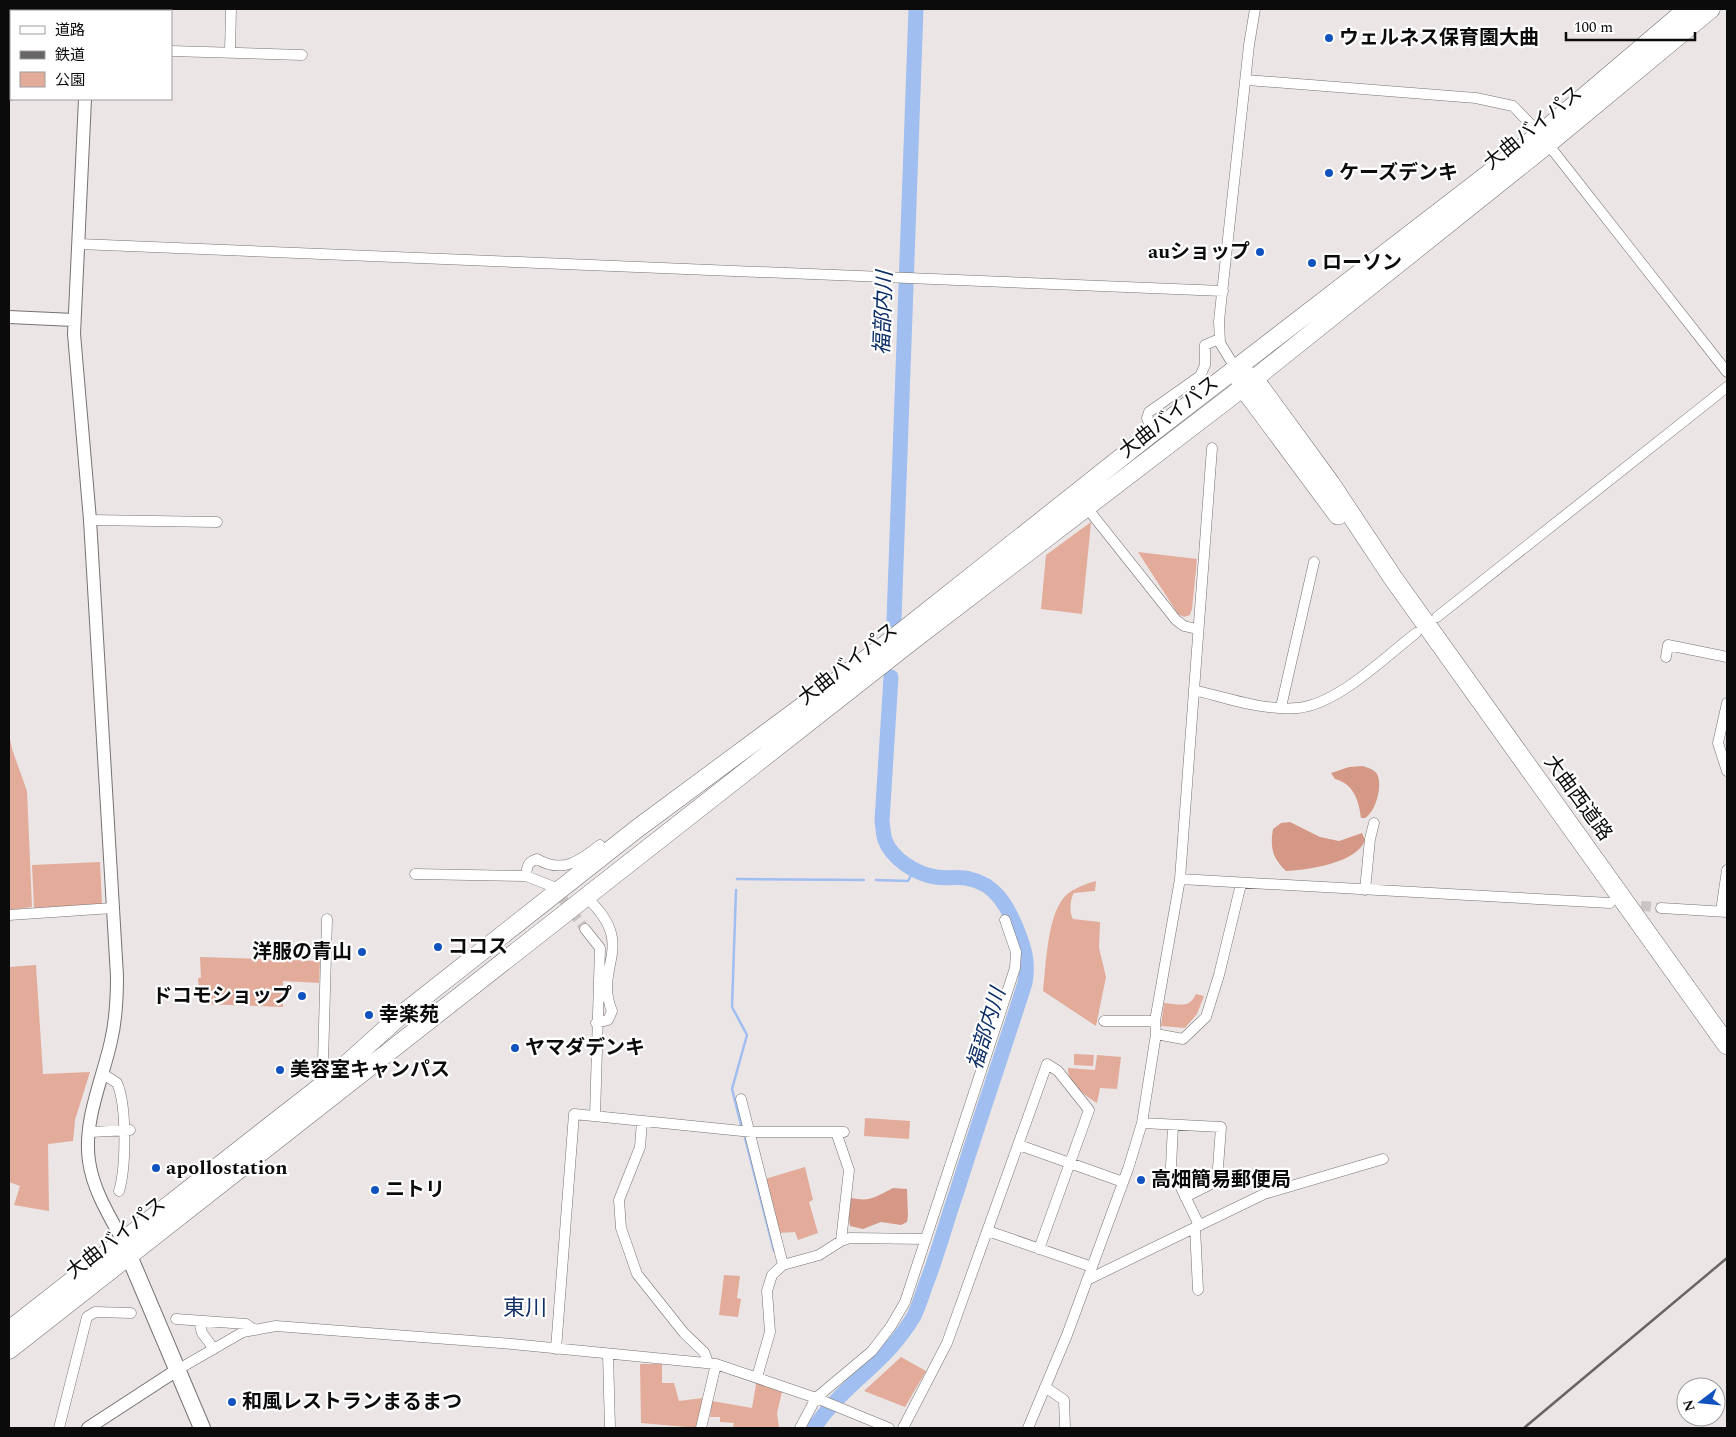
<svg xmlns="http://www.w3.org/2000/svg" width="1736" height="1437" font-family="Spectral,'Noto Sans JP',serif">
  <rect width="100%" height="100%" fill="#ebe6e5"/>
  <path fill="#e3ab9a" d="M1091 522 1082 614 1041 609 1046 555Z
    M1138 552 1197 559 1192 609 1190 615 1184 617 1178 614Z
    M9 734 12 749 27 791 32 907 9 910Z
    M100 862 102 904 34 908 32 865Z
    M1096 881 1095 891 1074 893C1070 899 1069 912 1073 919L1100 922 1099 948 1106 977 1096 1026 1043 991C1046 966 1047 921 1062 900 1068 890 1085 884 1096 881Z
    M200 957 320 961 319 983 283 981V1007L200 1004 198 978H201Z
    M36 965 43 1074 90 1072 75 1120 73 1141 48 1144 49 1211 14 1205 20 1186 9 1182V967Z
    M1196 994 1204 996 1197 1014 1185 1028 1161 1026 1164 1003C1180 1004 1189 1009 1196 994Z
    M1074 1054 1094 1055 1093 1066 1074 1065Z
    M1097 1055 1121 1057 1117 1089 1100 1088 1097 1103C1086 1096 1067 1083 1068 1068L1095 1070Z
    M865 1118 910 1121 909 1139 864 1136Z
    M805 1167 813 1200 809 1202 818 1233 798 1240 795 1232 778 1233 765 1179Z
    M724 1275 740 1276 737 1298 741 1299 738 1317 719 1315Z
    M901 1357 926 1371 905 1407 864 1391Z
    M640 1364H662V1383H674L679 1401 703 1398 698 1428 641 1423Z
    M757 1379 782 1392 777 1413 779 1428H733L734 1423 720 1422V1417H710L712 1401 752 1408Z"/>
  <path fill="#d69886" d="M1363 766C1368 768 1374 769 1377 774 1383 785 1376 812 1365 818H1361C1359 801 1354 784 1335 779L1331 773 1349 767Z
    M1290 822 1320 837 1339 841 1362 833 1365 840C1357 863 1308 870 1286 871 1272 858 1270 847 1273 829L1281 823Z
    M893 1188 907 1189 908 1216 907 1222 901 1225 881 1222 863 1229 850 1226 848 1209 851 1198C871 1202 875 1197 893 1188Z"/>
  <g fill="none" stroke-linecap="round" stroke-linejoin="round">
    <path stroke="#a0bef0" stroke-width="2.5" d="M737 879 864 880
      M876 880 908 881 914 870
      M736 890 732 1007 747 1035 732 1089 741 1125
      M745 1138 774 1251"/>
    <path stroke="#a0bef0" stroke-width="15" d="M894 620 916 9
      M814 1428C843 1384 886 1364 914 1316 919 1306 922 1295 926 1284 938 1254 946 1222 957 1191 979 1121 1003 1052 1025 983 1029 961 1024 947 1016 927 1007 906 995 884 970 879 959 876 947 879 936 877 916 874 892 859 885 840 883 834 883 826 882 821L891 677"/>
    <path stroke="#cac5c4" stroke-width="10" stroke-dasharray="10 5" stroke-linecap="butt" d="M554 887 585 929
      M1626 904 1661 908"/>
    <g stroke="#767271" stroke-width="11">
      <path id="minor" d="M171 51 302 55
        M230 52 231 9
        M1247 80 1476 98 1513 106 1540 134 1727 372
        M9 95H11
        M79 244 1223 291
        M1236 369 1220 343 1219 321 1249 45 1255 9
        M1152 433 1147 418 1149 412 1200 376 1205 365V345L1219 339
        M1087 508 1176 620 1184 626 1197 629
        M90 520 217 522
        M1437 617 1727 387
        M1666 657 1668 645 1727 657
        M1194 690C1227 698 1264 711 1298 708 1338 704 1385 657 1416 633
        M1727 703 1718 743 1727 771
        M1281 707 1314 562
        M415 874 526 876 554 887
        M526 876C527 867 527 862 537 859 562 874 580 861 600 845
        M1180 879 1610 903
        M1365 890 1370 839 1374 823
        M586 897C639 946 593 965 612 1011L608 1020 596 1023
        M1661 908 1727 912
        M1721 911 1727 870
        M9 915 113 908
        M327 919 323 1062 330 1079
        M585 929 600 948 595 1116
        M1104 1021H1155
        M1156 1034 1183 1039 1206 1017 1219 975 1241 884
        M103 1074 117 1083C127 1105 126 1168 119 1191
        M741 1099 783 1265
        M642 1121 640 1147 619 1200 621 1228 637 1274 684 1333 704 1352 708 1362
        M1142 1123 1221 1127 1217 1181 1185 1197
        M1173 1125 1171 1167 1199 1225
        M90 1132 130 1130
        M836 1132 849 1170 841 1241
        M1019 1145 1123 1182
        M1195 1227 1198 1290
        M988 1231 1092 1267
        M1087 1280 1264 1194 1383 1159
        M176 1319 246 1324 255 1330
        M199 1321 202 1333 214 1349
        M556 1349 574 1114 752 1132H844
        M608 1354 610 1428
        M177 1370 243 1332 276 1326 512 1344 716 1364 816 1398 889 1428
        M757 1377 770 1332 767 1291 772 1275 783 1265 819 1255 841 1241 850 1238 926 1239
        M1045 1387 1064 1400 1065 1428
        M59 1428 87 1317 95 1312 131 1313
        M701 1428 716 1364
        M800 1428 816 1398 872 1351 891 1326 905 1302 1015 968 1016 952 1005 920
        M903 1428 947 1343 1047 1064 1058 1071 1089 1110 1039 1249
        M1028 1428 1067 1335 1128 1169 1142 1123 1156 1034 1155 1021 1180 879 1212 448"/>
    </g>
    <g stroke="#767271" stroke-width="14">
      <path id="tertiary" d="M88 11V9
        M85 99 74 334 90 520 117 976C117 998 116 1020 111 1041 103 1078 83 1121 89 1161 93 1190 109 1215 123 1241
        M9 317 74 320
        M88 1428 177 1370"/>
    </g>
    <g stroke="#767271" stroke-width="18">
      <path id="primary" d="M124 1244 202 1428"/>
    </g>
    <g stroke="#767271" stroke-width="19">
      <path id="trunk" d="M9 1330 330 1079 401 1015 638 828 881 648 1152 433 1540 134 1687 9
        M9 1350 912 641 1254 379 1548 144 1711 9"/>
    </g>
    <g stroke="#767271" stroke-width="20">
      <path id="motorway" d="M1236 369 1254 379 1330 483 1393 578 1727 1045
        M1236 369 1243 387 1338 515"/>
    </g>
    <use href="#minor" stroke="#fff" stroke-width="10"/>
    <use href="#tertiary" stroke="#fff" stroke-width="12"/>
    <use href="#primary" stroke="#fff" stroke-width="16"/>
    <use href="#trunk" stroke="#fff" stroke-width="18"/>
    <use href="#motorway" stroke="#fff" stroke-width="19"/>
    <path stroke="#686565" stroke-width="2.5" d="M1524 1428 1727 1258"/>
  </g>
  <g fill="#1153be" stroke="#fff" stroke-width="2">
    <circle cx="1329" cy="38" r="5"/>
    <circle cx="1329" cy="173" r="5"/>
    <circle cx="1260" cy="252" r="5"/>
    <circle cx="1312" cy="263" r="5"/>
    <circle cx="438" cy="947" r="5"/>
    <circle cx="362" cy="952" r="5"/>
    <circle cx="302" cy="996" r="5"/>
    <circle cx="369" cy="1015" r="5"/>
    <circle cx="515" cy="1048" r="5"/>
    <circle cx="280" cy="1070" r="5"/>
    <circle cx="156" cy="1168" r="5"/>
    <circle cx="1141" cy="1180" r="5"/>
    <circle cx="375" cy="1190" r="5"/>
    <circle cx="232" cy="1402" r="5"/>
  </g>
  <g text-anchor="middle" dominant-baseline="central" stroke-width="4.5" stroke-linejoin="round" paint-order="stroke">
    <g font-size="20" font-weight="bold" fill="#0c0b0b" stroke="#fff" text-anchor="start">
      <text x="1339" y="38">ウェルネス保育園大曲</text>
      <text x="1339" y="173">ケーズデンキ</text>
      <text x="1250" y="252" text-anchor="end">auショップ</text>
      <text x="1322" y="263">ローソン</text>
      <text x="448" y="947">ココス</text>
      <text x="352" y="952" text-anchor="end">洋服の青山</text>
      <text x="292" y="996" text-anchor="end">ドコモショップ</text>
      <text x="379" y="1015">幸楽苑</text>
      <text x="525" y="1048">ヤマダデンキ</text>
      <text x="290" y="1070">美容室キャンパス</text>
      <text x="166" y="1168">apollostation</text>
      <text x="1151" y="1180">高畑簡易郵便局</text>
      <text x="385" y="1190">ニトリ</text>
      <text x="242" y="1402">和風レストランまるまつ</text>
    </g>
    <g font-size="20" fill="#0c0b0b" stroke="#fff">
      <text transform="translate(1533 128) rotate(-39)">大曲バイパス</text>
      <text transform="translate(1169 417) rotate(-38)">大曲バイパス</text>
      <text transform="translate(848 664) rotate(-38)">大曲バイパス</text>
      <text transform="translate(1578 798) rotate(54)">大曲西道路</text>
      <text transform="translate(116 1238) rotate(-38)">大曲バイパス</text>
    </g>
    <g font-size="21" font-style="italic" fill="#0c2e67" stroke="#fff">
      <text transform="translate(884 313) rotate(-88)">福部内川</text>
      <text transform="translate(987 1029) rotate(-73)">福部内川</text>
    </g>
    <g font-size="22" fill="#123166" stroke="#fff">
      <text x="525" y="1308">東川</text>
    </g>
  </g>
  <rect width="1736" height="1437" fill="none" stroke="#0c0b0b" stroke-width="20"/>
  <rect x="10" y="10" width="162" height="90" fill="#ffffff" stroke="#9e9d9d"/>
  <rect x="20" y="26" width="25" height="8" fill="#ffffff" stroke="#9e9d9d"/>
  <text x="55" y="35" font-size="15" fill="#0c0b0b">道路</text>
  <rect x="20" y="51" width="25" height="8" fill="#686565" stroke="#9e9d9d"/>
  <text x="55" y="60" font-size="15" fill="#0c0b0b">鉄道</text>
  <rect x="20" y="72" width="25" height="15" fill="#e3ab9a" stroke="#9e9d9d"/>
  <text x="55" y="85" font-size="15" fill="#0c0b0b">公園</text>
  <g transform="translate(1701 1402) rotate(254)"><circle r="24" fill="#ffffff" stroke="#9e9d9d"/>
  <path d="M0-4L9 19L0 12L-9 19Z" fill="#1153be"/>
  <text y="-8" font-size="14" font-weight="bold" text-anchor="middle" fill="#0c0b0b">N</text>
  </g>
  <path d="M1566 32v8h129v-8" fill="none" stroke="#0c0b0b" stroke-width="2.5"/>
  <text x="1574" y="32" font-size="15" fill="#0c0b0b" stroke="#ffffff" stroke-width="4" paint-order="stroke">100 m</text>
</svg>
